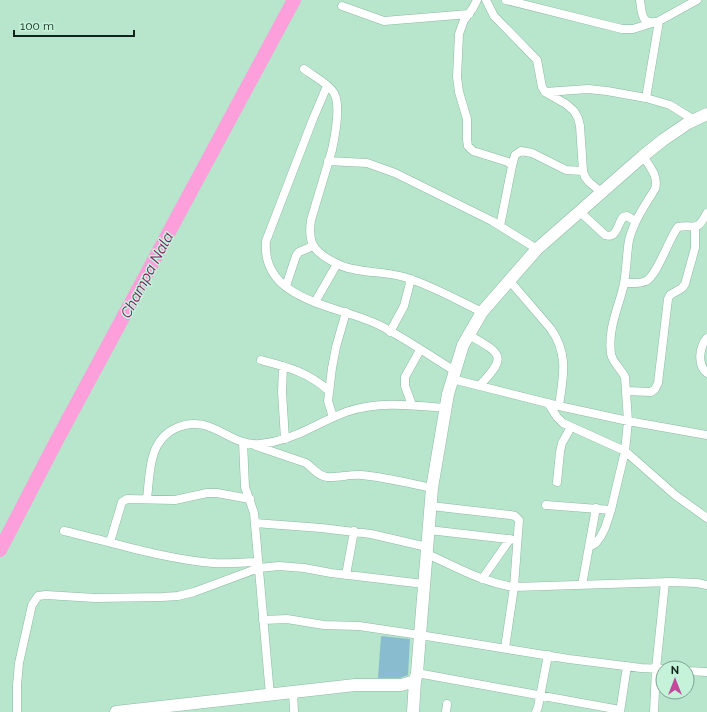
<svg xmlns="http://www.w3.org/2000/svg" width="707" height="712" font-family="Raleway,sans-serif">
  <rect width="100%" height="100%" fill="#b7e6cd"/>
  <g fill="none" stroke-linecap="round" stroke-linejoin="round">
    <path stroke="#fc9fda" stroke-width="14" d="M0 550 57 440 294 0"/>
  </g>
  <path fill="#89bccf" d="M381 636 410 639 408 675 400 678H378Z"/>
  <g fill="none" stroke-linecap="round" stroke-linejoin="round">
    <g stroke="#8cbaa2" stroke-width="9">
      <path id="street" d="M477 0 473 8 464 20 459 34 457 77 459 92 467 119V140L468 146 473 151 508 162 512 166 500 226
        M486 0 494 16 537 60 542 87 545 92 566 104 574 111 578 118 580 126 583 171 585 177 589 182 601 192
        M506 0 622 29H633L652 23
        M640 0C642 14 641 26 659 21L697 0
        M342 6 384 21 469 14
        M304 69C313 76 328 83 334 93 341 105 335 136 332 150L311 220C308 241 312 250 330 260 337 264 345 268 353 269 370 273 387 272 404 277 431 285 457 300 482 312
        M327 86 313 119 266 241C261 302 339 305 379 325 405 338 430 356 455 371
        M545 92 588 89 607 91 646 98 670 105 694 120
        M646 98 659 21
        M328 161 367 163 395 173 492 221 537 249
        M512 166 515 155 521 151 532 153 566 170 583 171
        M579 211 605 235C617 239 617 225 623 217L627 216 635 221
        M509 280 551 329C569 355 563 377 559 406
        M624 283C631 283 640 284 646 281 657 276 669 238 678 227 697 224 696 233 707 213
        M286 286 296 256 299 252 313 246
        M315 302 337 264
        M390 332 404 306 411 279
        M469 335C502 354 508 356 479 386
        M707 338C699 347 697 365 707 373
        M261 360C288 367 308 372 329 391
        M283 366 282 392 285 439
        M452 379 559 406 628 421 707 435
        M626 391 651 392 655 389 658 383 668 299 670 295 682 288 685 284 695 248V227
        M548 403 557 417 563 423 625 451 675 495 707 518
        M412 405 405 386V377L420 350
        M333 417 328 401 332 368 336 347 346 312
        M243 442 245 487 254 513 270 695
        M256 446 306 463C313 468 318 476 327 477 338 478 350 474 361 475 385 477 408 483 432 488
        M557 482 560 452 562 443 571 427
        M147 499C150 475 148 442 174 429 211 411 228 447 260 444 280 442 298 435 315 426 325 421 335 416 346 412 378 401 411 405 445 408
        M546 505 611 510
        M431 506 510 515 515 516 519 520 514 587 505 648
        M255 523 321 528 371 534 427 547
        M429 530 517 540
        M64 531C112 542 163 559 213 563 228 564 243 562 258 562
        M110 542 122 502 127 499 175 500 207 493H217L250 499
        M589 547 596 543 601 536 605 528 611 510 625 451 628 421 625 377C621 369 613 363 611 354 608 331 616 313 622 292 627 275 626 257 629 240 634 221 645 205 655 189 659 176 649 166 643 156
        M427 554C457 567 481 582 514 587L671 582 697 583 707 585
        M346 575 354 531
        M482 579 510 539
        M582 585 596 508
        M263 620 287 619 324 625 359 626 420 635 569 659 641 668 663 669
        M687 671 707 672
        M417 673 620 710
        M293 692 294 712
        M17 712V685L19 663 32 605 38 596 46 595 95 598 162 597 178 596 194 592 259 568 279 566 304 568 331 573 424 584
        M446 712 447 704
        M536 712 538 707 548 655
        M620 712 627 666
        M654 712 656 669 665 582"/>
    </g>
    <g stroke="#8cbaa2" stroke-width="13">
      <path id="secondary" d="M116 712 355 685H401L415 681 417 673 420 635 432 488 448 394 463 345 482 312 537 249 643 156 663 140 688 123 707 114
        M413 712 415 681"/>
    </g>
    <use href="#street" stroke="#fff" stroke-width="8"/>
    <use href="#secondary" stroke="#fff" stroke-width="12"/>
  </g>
  <g text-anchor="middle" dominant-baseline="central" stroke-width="3" stroke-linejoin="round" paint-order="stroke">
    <g font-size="15" font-style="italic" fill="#7d1861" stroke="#c4f3da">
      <text transform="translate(147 275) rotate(-62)">Champa Nala</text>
    </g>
  </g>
  <g transform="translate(675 680)"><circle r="19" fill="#c4f3da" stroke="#7ca08e"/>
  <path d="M0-3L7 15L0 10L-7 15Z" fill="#c2499c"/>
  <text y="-6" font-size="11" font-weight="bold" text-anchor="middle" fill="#11241b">N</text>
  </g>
  <path d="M14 30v6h120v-6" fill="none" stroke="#11241b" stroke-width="2"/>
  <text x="20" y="30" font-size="12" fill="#11241b" stroke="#c4f3da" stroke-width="3" paint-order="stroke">100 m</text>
</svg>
